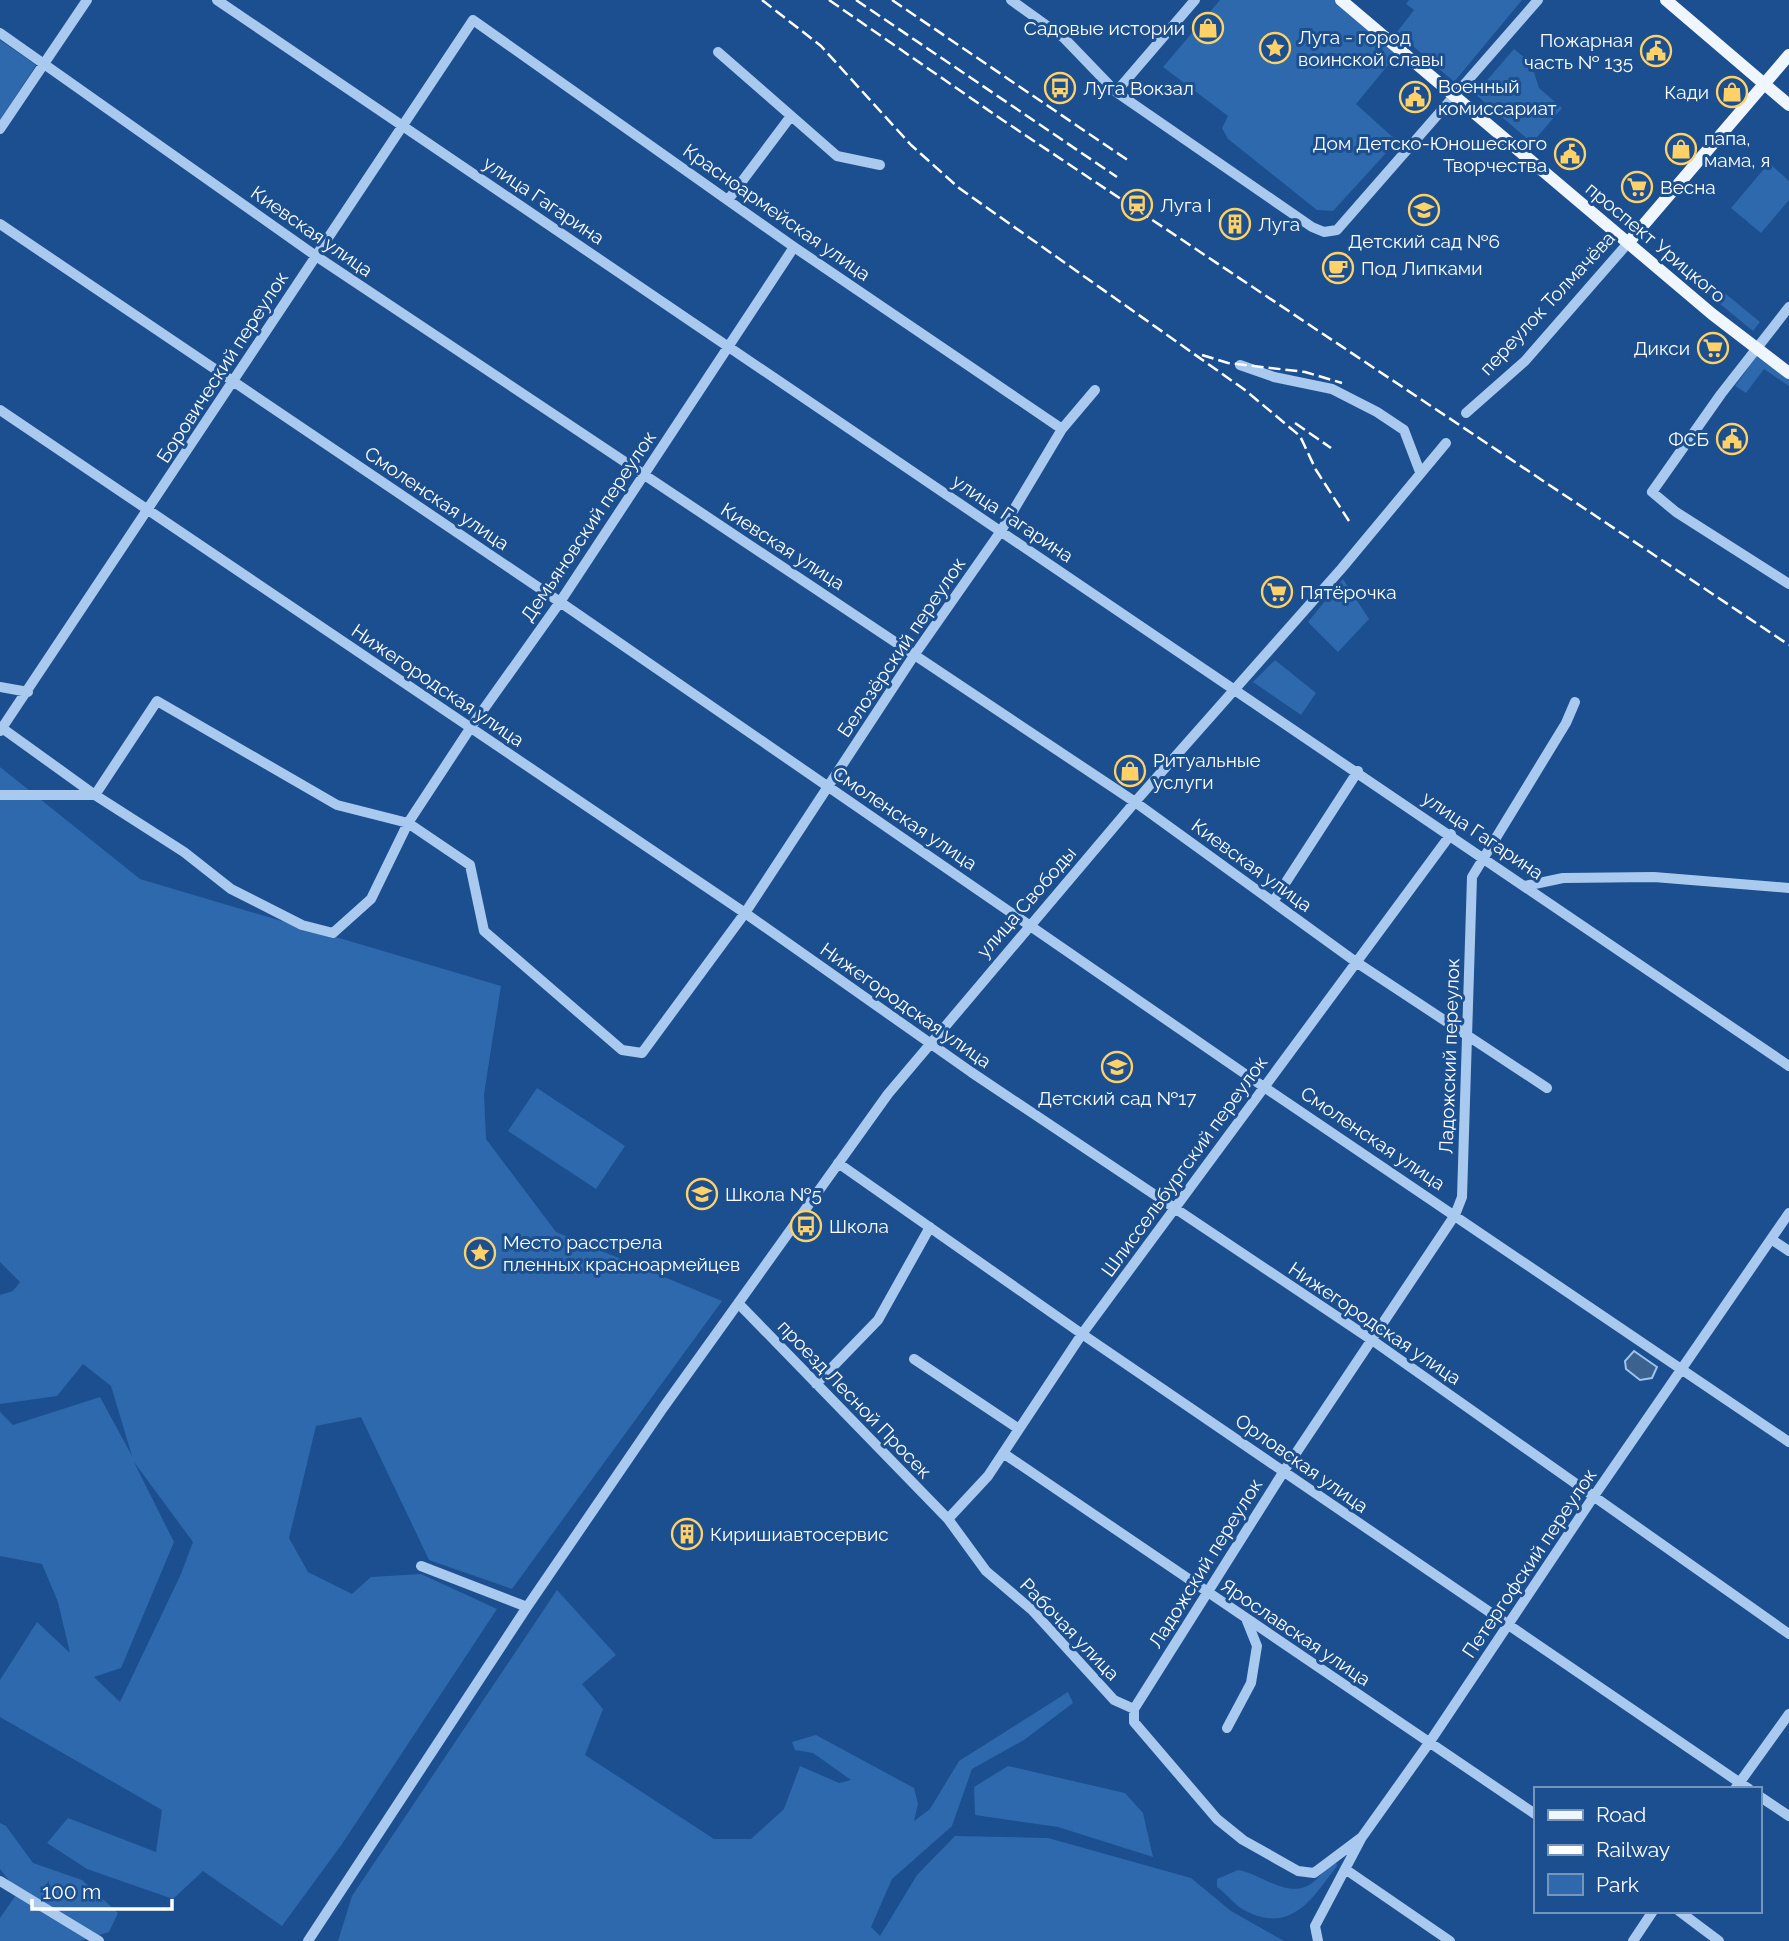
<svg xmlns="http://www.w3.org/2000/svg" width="1789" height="1941" font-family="Raleway,sans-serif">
  <rect width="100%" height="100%" fill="#1b4f8f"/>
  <path fill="#2e69ad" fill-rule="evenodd" d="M1220 0H1335L1398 53 1356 104 1397 141 1333 211 1317 210 1228 139 1222 128 1228 116 1163 67Z
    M1409 0H1522L1454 82 1397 32 1414 10 1406 4Z
    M0 40 36 65 0 120Z
    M1514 49 1531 63 1539 88 1562 108 1532 143 1475 94Z
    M1769 163 1789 181V200L1761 233 1731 208Z
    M1693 267 1760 322 1753 331 1686 276Z
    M1759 353 1789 374V386L1764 369 1746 393 1735 386Z
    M1343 579 1369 619 1338 652 1308 622Z
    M1275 660 1316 693 1301 715 1253 682Z
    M0 767 140 879 501 986 484 1094 486 1139 556 1232 722 1301 512 1589 429 1560 361 1417 316 1426 289 1538 308 1572 352 1594 371 1577 421 1574 497 1609 342 1844 282 1926 203 1871 173 1899 87 1869 47 1843 68 1818 156 1852 162 1810 0 1717V1680L37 1622 70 1653 58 1602 42 1564 0 1556V1412L13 1425 100 1397 132 1456 111 1386 83 1364 57 1396 0 1404V1295L13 1291 20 1282 0 1262ZM134 1462 193 1542 181 1574 120 1702 94 1677 121 1668 174 1542Z
    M537 1088 625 1146 596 1189 508 1131Z
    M557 1590 616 1655 582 1684 603 1709 585 1755 714 1839H751L784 1809 800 1766 839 1783 851 1780 813 1753 795 1750 792 1742 816 1735 914 1788 918 1804 914 1821 930 1809 959 1761 1068 1692 1073 1703 1024 1740 972 1769 952 1826 892 1879 871 1927 880 1936 917 1875 955 1836 1048 1838 1191 1878 1231 1911 1284 1941H338L352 1896Z
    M1008 1766 1125 1793 1143 1813 1153 1857 1058 1827 975 1815 974 1787Z
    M0 1823 6 1826 33 1863 82 1880 118 1913 109 1932 80 1941H0V1918L18 1892 0 1869Z
    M1336 1861 1337 1866C1314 1896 1292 1935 1246 1911 1235 1906 1227 1894 1217 1887V1879L1238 1870C1259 1873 1285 1897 1307 1886 1319 1881 1324 1867 1336 1861Z"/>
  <path fill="#3c6290" stroke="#9cc4f0" stroke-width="2" d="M1634 1351 1657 1367 1652 1378 1640 1380 1626 1369 1625 1361Z"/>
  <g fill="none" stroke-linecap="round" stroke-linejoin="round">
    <path stroke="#a9c9ee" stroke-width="10" d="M217 0 1789 1066
      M1011 0 1064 38 1116 92 1312 227 1324 232 1337 230 1538 0
      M0 33 316 256 1135 802 1356 962 1547 1088
      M718 52 837 156 880 165
      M1116 92 1195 0
      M0 129 87 0
      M728 200 791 116
      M0 224 560 602 1264 1087 1789 1442
      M1789 307 1721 394 1652 492 1676 512 1789 584
      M1240 365 1274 377 1332 389 1377 412 1404 430 1420 472
      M0 410 745 913 971 1072 1372 1340 1789 1634
      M1466 413 1525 361 1628 243
      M0 687 28 692
      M2 728 95 795 157 701 337 805 408 823 470 865 484 931 622 1050 642 1053 745 913 915 654 1001 531 1062 429 1095 390
      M0 731 473 20 794 247 1062 429
      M0 795H95L184 852 231 889 302 925 333 933 371 899 408 823 471 727 560 602 794 247
      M1525 886 1563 878 1654 877 1789 888
      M1273 902 1358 771
      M838 1163 1082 1334 1749 1789
      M1771 1239 1789 1251
      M738 1303 948 1519 986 1571 1032 1610 1114 1700 1134 1709V1722L1217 1819 1243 1840 1298 1871 1314 1873 1362 1837
      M914 1359 1019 1429
      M816 1384 878 1320 930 1227
      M1003 1453 1535 1814
      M948 1519 988 1476 1082 1334 1451 834
      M421 1566 527 1607
      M1134 1709 1284 1471 1455 1215 1462 1197 1472 877 1566 723 1575 702
      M1227 1728 1251 1683 1257 1646 1247 1621
      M1735 1789 1789 1714
      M1759 1796 1789 1816
      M1345 1869 1450 1941
      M0 1881 99 1941
      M1679 1911 1719 1941
      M308 1941 527 1607 663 1408 888 1094 1135 802 1342 568 1446 443
      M1318 1941 1315 1926 1362 1837 1429 1743 1594 1496 1789 1213
      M1633 1941 1653 1911"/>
    <path stroke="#f0f6ff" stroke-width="12" d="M1341 0 1712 314 1789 373
      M1666 0 1789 105
      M1628 243 1789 55"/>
    <path stroke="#fff" stroke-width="2.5" stroke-dasharray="12 5" stroke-linecap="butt" d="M762 0 821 46 911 145 959 188 1245 390 1300 436 1316 470 1349 521
      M829 0 1004 121 1789 645
      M856 0 1117 177
      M892 0 1129 161
      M1202 355 1228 363 1305 372 1342 383
      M1295 423 1331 448"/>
  </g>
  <defs>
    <g id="shop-ring" transform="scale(1.575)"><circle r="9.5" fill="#1b4f8f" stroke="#ffd166" stroke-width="1.5"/><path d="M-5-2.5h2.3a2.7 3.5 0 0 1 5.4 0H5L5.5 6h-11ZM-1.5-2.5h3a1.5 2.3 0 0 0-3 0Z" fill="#ffd166"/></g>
    <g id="sight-ring" transform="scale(1.575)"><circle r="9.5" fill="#1b4f8f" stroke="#ffd166" stroke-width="1.5"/><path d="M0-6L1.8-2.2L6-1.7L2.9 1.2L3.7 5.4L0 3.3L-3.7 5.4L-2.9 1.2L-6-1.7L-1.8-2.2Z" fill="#ffd166"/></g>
    <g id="civic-ring" transform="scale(1.575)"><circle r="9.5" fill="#1b4f8f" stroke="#ffd166" stroke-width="1.5"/><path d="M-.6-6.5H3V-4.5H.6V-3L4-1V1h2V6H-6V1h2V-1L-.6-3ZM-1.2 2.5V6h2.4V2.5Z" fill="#ffd166"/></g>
    <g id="bus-ring" transform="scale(1.575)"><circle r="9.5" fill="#1b4f8f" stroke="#ffd166" stroke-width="1.5"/><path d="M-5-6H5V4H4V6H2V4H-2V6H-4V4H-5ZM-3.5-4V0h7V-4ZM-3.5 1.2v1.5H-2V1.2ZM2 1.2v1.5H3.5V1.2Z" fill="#ffd166"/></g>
    <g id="supermarket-ring" transform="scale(1.575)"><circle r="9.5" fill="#1b4f8f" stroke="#ffd166" stroke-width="1.5"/><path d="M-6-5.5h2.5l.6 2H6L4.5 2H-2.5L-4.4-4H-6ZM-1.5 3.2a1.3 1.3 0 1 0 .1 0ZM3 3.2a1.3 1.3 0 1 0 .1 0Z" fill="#ffd166"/></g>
    <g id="station-ring" transform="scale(1.575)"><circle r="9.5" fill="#1b4f8f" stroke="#ffd166" stroke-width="1.5"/><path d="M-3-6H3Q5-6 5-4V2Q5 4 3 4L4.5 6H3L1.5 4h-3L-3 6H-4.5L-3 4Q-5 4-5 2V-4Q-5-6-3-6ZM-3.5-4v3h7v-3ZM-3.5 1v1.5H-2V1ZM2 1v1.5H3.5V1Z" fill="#ffd166"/></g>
    <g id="school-ring" transform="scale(1.575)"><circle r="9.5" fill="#1b4f8f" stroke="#ffd166" stroke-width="1.5"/><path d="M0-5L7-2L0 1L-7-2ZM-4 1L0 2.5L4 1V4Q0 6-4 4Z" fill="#ffd166"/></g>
    <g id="building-ring" transform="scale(1.575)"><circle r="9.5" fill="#1b4f8f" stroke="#ffd166" stroke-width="1.5"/><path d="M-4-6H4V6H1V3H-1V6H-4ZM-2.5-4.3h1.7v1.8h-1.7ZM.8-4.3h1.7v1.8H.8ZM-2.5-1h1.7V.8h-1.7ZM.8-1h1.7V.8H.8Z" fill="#ffd166"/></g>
    <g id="cafe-ring" transform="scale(1.575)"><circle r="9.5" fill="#1b4f8f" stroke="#ffd166" stroke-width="1.5"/><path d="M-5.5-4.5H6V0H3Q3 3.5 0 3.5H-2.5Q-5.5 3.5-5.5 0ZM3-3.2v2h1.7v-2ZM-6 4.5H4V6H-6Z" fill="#ffd166"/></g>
  </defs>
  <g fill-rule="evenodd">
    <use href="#shop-ring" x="1208" y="28"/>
    <use href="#sight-ring" x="1275" y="48"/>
    <use href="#civic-ring" x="1656" y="51"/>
    <use href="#bus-ring" x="1060" y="88"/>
    <use href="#shop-ring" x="1732" y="92"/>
    <use href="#civic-ring" x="1415" y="97"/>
    <use href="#shop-ring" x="1681" y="149"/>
    <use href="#civic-ring" x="1570" y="154"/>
    <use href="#supermarket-ring" x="1637" y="187"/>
    <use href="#station-ring" x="1137" y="205"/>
    <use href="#school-ring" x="1424" y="210"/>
    <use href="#building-ring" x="1235" y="224"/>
    <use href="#cafe-ring" x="1338" y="268"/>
    <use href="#supermarket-ring" x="1713" y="348"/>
    <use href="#civic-ring" x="1732" y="439"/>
    <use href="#supermarket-ring" x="1277" y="592"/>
    <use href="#shop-ring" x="1130" y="771"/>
    <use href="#school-ring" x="1117" y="1067"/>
    <use href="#school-ring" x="702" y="1194"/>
    <use href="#bus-ring" x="806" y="1226"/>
    <use href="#sight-ring" x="480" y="1253"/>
    <use href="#building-ring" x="687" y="1534"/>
  </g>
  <g text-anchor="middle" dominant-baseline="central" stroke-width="6" stroke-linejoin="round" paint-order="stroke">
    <g font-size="19" fill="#fff" stroke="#1b4f8f" text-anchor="start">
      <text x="1185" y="28" text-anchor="end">Садовые истории</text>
      <text x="1298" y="37">Луга - город<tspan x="1298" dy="22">воинской славы</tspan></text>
      <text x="1633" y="40" text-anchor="end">Пожарная<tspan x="1633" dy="22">часть № 135</tspan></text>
      <text x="1438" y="86">Военный<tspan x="1438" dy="22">комиссариат</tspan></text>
      <text x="1083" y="88">Луга Вокзал</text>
      <text x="1709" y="92" text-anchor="end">Кади</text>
      <text x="1704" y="138">папа,<tspan x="1704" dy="22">мама, я</tspan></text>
      <text x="1547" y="143" text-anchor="end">Дом Детско-Юношеского<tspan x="1547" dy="22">Творчества</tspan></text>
      <text x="1660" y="187">Весна</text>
      <text x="1160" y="205">Луга I</text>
      <text x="1258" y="224">Луга</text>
      <text x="1424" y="241" text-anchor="middle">Детский сад №6</text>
      <text x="1361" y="268">Под Липками</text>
      <text x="1690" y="348" text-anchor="end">Дикси</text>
      <text x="1709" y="439" text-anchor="end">ФСБ</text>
      <text x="1300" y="592">Пятёрочка</text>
      <text x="1153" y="760">Ритуальные<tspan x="1153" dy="22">услуги</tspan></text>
      <text x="1117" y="1098" text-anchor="middle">Детский сад №17</text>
      <text x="725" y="1194">Школа №5</text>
      <text x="829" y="1226">Школа</text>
      <text x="503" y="1242">Место расстрела<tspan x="503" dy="22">пленных красноармейцев</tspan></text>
      <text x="710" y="1534">Киришиавтосервис</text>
    </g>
    <g font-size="19" fill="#fff" stroke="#1b4f8f">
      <text transform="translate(544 200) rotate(34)">улица Гагарина</text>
      <text transform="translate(777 212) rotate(35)">Красноармейская улица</text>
      <text transform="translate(312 231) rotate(35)">Киевская улица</text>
      <text transform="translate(1656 242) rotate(40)">проспект Урицкого</text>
      <text transform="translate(1547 303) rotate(-47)">переулок Толмачёва</text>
      <text transform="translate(222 367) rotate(-57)">Боровический переулок</text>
      <text transform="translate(437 498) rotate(34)">Смоленская улица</text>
      <text transform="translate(1013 518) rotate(34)">улица Гагарина</text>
      <text transform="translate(588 526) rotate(-56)">Демьяновский переулок</text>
      <text transform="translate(783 546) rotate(33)">Киевская улица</text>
      <text transform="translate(901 647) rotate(-56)">Белозёрский переулок</text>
      <text transform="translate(438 685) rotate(34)">Нижегородская улица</text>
      <text transform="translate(905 818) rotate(34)">Смоленская улица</text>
      <text transform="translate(1483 835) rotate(34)">улица Гагарина</text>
      <text transform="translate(1252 865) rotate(36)">Киевская улица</text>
      <text transform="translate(1026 902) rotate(-49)">улица Свободы</text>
      <text transform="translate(906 1005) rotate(35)">Нижегородская улица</text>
      <text transform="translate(1449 1056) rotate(-88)">Ладожский переулок</text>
      <text transform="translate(1373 1138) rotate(34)">Смоленская улица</text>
      <text transform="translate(1184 1166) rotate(-54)">Шлиссельбургский переулок</text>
      <text transform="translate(1375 1323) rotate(34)">Нижегородская улица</text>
      <text transform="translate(855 1399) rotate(46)">проезд Лесной Просек</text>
      <text transform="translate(1302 1463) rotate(35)">Орловская улица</text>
      <text transform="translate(1205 1563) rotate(-58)">Ладожский переулок</text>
      <text transform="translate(1529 1563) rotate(-56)">Петергофский переулок</text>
      <text transform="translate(1070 1629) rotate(46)">Рабочая улица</text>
      <text transform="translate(1296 1632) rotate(34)">Ярославская улица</text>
    </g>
  </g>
  <rect x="1534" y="1787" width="228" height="126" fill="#1b4f8f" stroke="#7695bc" stroke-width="2"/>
  <rect x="1548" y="1810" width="35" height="10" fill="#f0f6ff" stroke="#7695bc" stroke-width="2"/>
  <text x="1596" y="1822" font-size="21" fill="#ffffff">Road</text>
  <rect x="1548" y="1845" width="35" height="10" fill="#ffffff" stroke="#7695bc" stroke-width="2"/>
  <text x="1596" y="1857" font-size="21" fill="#ffffff">Railway</text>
  <rect x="1548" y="1874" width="35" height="21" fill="#2e69ad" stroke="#7695bc" stroke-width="2"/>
  <text x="1596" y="1892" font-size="21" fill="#ffffff">Park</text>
  <path d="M32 1899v10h140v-10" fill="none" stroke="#ffffff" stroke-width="3.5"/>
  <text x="42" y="1899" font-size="21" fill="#ffffff" stroke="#1b4f8f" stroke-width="5" paint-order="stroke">100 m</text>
</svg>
